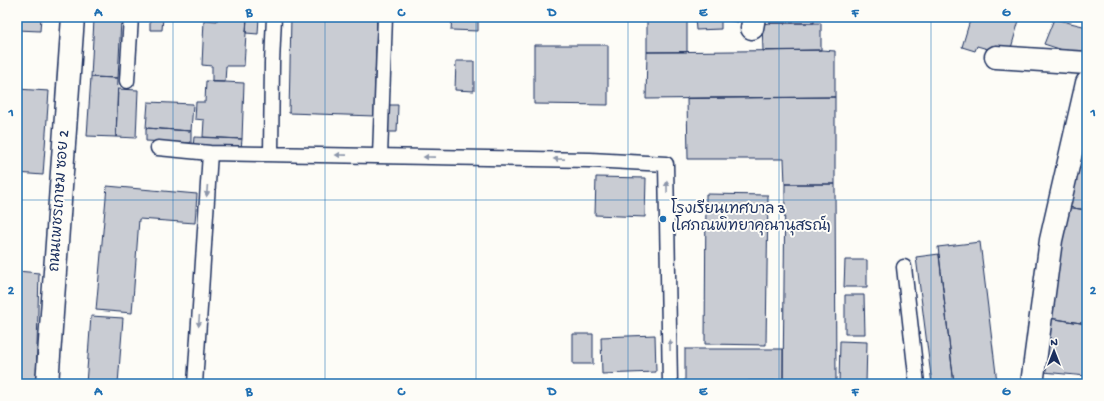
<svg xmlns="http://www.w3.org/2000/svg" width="1104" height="401" font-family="'Gochi Hand','Playpen Sans Thai',sans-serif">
  <rect width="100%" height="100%" fill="#fdfcf7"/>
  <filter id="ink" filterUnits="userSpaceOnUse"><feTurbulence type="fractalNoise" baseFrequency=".025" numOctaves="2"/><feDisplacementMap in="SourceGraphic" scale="8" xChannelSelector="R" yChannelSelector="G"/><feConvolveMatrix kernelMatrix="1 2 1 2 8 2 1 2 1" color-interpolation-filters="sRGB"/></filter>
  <g filter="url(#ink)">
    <path fill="#c9ccd3" stroke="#1b2f5e" d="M17 17H41L40 31 17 30Z
      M94 17H121V20L94 19Z
      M150 17H163L162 30H150Z
      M217 17H247L244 66H226L225 82H212V66L202 65 204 20 217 21Z
      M247 17H259L258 34 246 33Z
      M291 17H377L374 116 289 113Z
      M452 17H478V31L451 30Z
      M647 17H687V52H647Z
      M695 17H711L721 19V29L696 30Z
      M711 17H739L738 22Z
      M769 17H814V23H770Z
      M971 17H1020L1009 55 977 46 975 51 962 47Z
      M94 19 121 20 118 78 91 77Z
      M1054 19 1087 27V46L1084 57 1044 44Z
      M770 23H821V50L763 51 762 24Z
      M534 45H608V105L534 104Z
      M821 50 835 51V97L646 99 647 52Z
      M456 61H474V91L455 90Z
      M91 77 118 78 116 137 87 136Z
      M206 81 244 83 242 139 203 137 204 120 195 119 196 102H205Z
      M17 89 49 91 43 175 17 173Z
      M118 89 138 90 136 138 116 137Z
      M835 97V184H785L784 159H688L687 98Z
      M148 102 193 104 191 131 146 128Z
      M388 105H398L397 132H387Z
      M146 128 191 131V143L146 141Z
      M194 137 242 139 241 149 193 147Z
      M1073 167 1087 169V210L1066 207Z
      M596 177 646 178 645 217 595 215Z
      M785 184H835L836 384H783Z
      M107 186 197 194 195 223 139 219 132 313 96 310Z
      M706 194 768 195 766 345 705 344Z
      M1066 207 1087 210V324L1049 318Z
      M980 242 997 382 984 384H954L938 247Z
      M939 254 954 384H932L916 257Z
      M845 260H867V287H844Z
      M17 271 39 273 36 384H17Z
      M845 295H864L865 334H845Z
      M91 316 123 318 118 384H86Z
      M1049 318 1087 324V376L1043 372Z
      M573 334H593V364H573Z
      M655 335 656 372 602 374 601 337Z
      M840 341 867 342 866 384H839Z
      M685 349H783V381H748V384H685Z
      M158 382 180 383V384H157Z"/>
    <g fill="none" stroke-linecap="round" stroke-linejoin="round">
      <g stroke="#1b2f5e" stroke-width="17">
        <path id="lane" d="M127 81 131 17
          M158 148 210 153 590 160 666 164 670 384
          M271 154 272 63 274 17
          M380 156 385 17
          M904 267 917 384
          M195 384 210 153"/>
      </g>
      <g stroke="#1b2f5e" stroke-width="25">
        <path id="street" d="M752 28 754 17
          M996 57 1087 63
          M47 384 73 17
          M1032 384 1051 240 1087 83"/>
      </g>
      <use href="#lane" stroke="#fdfcf7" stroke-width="14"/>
      <use href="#street" stroke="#fdfcf7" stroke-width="22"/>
    </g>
    <defs><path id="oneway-solid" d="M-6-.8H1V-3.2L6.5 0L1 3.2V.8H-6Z"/></defs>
    <g fill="#8c96aa">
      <use href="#oneway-solid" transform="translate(341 155) rotate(-179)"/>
      <use href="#oneway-solid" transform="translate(429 157) rotate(-179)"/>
      <use href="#oneway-solid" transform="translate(559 159) rotate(-179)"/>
      <use href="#oneway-solid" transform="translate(667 187) rotate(-91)"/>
      <use href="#oneway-solid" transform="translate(207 191) rotate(94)"/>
      <use href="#oneway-solid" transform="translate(199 321) rotate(94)"/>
      <use href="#oneway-solid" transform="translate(670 345) rotate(-91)"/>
    </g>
  </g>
  <path fill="none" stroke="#1f6fb2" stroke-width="1" stroke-opacity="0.55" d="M173 17V384M325 17V384M476 17V384M628 17V384M779 17V384M931 17V384M17 200H1087"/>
  <circle fill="#1f6fb2" stroke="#fdfcf7" stroke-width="1.5" cx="663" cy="219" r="4"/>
  <g text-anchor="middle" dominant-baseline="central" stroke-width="4" stroke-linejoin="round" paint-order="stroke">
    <g font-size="15" fill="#1b2f5e" stroke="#fdfcf7">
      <text transform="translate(60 201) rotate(-86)">ถนนเพชรเกษม ซอย 2</text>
    </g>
    <g font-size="15" fill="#1b2f5e" stroke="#fdfcf7" text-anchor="start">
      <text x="671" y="210">โรงเรียนเทศบาล 3<tspan x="671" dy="17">(โศภณพิทยาคุณานุสรณ์)</tspan></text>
    </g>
  </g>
  <rect width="1104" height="401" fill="none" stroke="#fdfcf7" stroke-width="44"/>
  <g transform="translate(1054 351)" stroke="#fdfcf7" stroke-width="3" paint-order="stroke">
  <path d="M0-3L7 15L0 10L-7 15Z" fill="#1b2f5e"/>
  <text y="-6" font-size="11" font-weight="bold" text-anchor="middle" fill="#1b2f5e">N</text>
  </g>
  <rect x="22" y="22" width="1060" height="357" fill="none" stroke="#1f6fb2" stroke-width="1.5"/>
  <g font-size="13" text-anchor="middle" font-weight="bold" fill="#1f6fb2">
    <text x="98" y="16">A</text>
    <text x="249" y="16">B</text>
    <text x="401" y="16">C</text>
    <text x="552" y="16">D</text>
    <text x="703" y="16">E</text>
    <text x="855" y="16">F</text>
    <text x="1006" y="16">G</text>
    <text x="11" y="116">1</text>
    <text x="1093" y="116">1</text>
    <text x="11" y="294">2</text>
    <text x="1093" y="294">2</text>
    <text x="98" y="395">A</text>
    <text x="249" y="395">B</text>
    <text x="401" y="395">C</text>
    <text x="552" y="395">D</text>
    <text x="703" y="395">E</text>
    <text x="855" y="395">F</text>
    <text x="1006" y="395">G</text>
  </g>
</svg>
